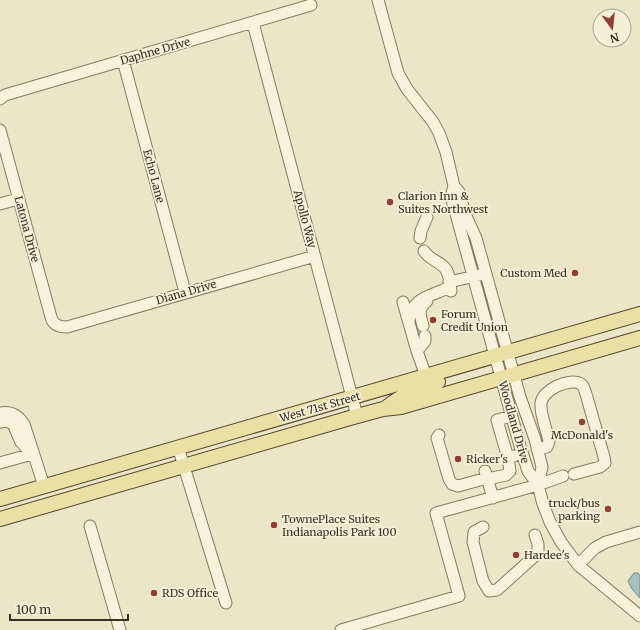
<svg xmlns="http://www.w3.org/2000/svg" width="640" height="630" font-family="Merriweather,serif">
  <rect width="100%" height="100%" fill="#ece6c8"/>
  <path fill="#a9c0bc" stroke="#708e8b" d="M634 573H638L640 576V598L632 589 628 581Z"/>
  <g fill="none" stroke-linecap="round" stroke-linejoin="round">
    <path stroke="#c8c1a7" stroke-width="11" stroke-dasharray="11 5.5" stroke-linecap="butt" d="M416 328 419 337"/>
    <g stroke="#87795e" stroke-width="13">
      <path id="minor" d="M378 0 398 73 407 89 433 122 439 133 446 152 454 186 459 192 465 214 476 238 520 397 535 439 542 467 538 485
        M253 23 357 416
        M123 60 185 292
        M0 99 5 95 311 5
        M0 130 51 317C53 325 59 327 67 327L315 256
        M454 186 451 196 520 446 528 471 538 485 543 504 550 522 561 542 578 565 640 616
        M0 204 18 199
        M420 238 421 231 427 217
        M424 251C430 260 437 260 444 267 450 273 450 284 451 291
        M449 282 480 275
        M403 302 417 351 426 376
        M409 321C411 297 432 296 450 287
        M423 326C420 314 417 310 427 301
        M417 351 425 341V336
        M0 413C10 411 18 415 24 424L44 486
        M511 416 497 420 508 458 514 456
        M0 422 7 421 13 424 21 442 31 453
        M439 435 437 438 449 479 452 484 458 486 487 478H492L506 475 510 471 508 458
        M178 447 226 603
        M537 449 547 447 549 441C547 431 540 414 541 404 541 390 570 377 581 384 584 386 585 391 586 394L604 457 605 463 600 467 574 474
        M0 463 32 454
        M485 471 493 498
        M90 526 120 630
        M483 527 474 532 473 542 483 581 489 591 497 590 538 553V544L535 535
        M578 565 595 548 606 542 640 532
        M341 630 459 596 436 513 538 485 563 476"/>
    </g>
    <g stroke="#554732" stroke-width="16">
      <path id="major" d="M387 407C402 395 419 388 438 382
        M0 499 640 314
        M0 519 357 416 383 409 401 407 640 338"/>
    </g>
    <use href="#minor" stroke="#f7f2db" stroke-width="11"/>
    <use href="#major" stroke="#ecdfa3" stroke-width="14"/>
  </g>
  <g fill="#923e32" stroke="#f4efd7" stroke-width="1.5">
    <circle cx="390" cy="202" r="4"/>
    <circle cx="575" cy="273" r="4"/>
    <circle cx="433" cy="320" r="4"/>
    <circle cx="582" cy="422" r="4"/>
    <circle cx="458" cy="459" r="4"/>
    <circle cx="608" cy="509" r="4"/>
    <circle cx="274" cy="525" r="4"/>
    <circle cx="516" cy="555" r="4"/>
    <circle cx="154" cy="593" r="4"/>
  </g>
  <g text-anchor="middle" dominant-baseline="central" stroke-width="3.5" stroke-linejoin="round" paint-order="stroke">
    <g font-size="11" fill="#382f21" stroke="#f4efd7">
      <text transform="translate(155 51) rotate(-16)">Daphne Drive</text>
      <text transform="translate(154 176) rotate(75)">Echo Lane</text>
      <text transform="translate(305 219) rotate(75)">Apollo Way</text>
      <text transform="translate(27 229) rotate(75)">Latona Drive</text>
      <text transform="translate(186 292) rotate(-16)">Diana Drive</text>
      <text transform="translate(320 407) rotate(-16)">West 71st Street</text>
      <text transform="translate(514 422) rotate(74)">Woodland Drive</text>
    </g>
    <g font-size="11" fill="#382f21" stroke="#f4efd7" text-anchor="start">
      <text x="398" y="196">Clarion Inn &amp;<tspan x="398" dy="13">Suites Northwest</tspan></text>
      <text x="567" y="273" text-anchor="end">Custom Med</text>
      <text x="441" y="314">Forum<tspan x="441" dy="13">Credit Union</tspan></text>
      <text x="582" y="435" text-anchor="middle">McDonald's</text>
      <text x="466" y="459">Ricker's</text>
      <text x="600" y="503" text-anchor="end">truck/bus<tspan x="600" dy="13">parking</tspan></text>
      <text x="282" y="519">TownePlace Suites<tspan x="282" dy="13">Indianapolis Park 100</tspan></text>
      <text x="524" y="555">Hardee's</text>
      <text x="162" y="593">RDS Office</text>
    </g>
  </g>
  <g transform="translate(612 28) rotate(165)"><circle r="19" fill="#f4efd7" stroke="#a9a28e"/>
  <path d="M0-3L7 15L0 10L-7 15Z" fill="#923e32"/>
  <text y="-6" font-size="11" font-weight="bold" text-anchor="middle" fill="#382f21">N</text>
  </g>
  <path d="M10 614v6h118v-6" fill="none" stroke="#382f21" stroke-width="2"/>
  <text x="16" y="614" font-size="12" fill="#382f21" stroke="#f4efd7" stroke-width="3" paint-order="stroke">100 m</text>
</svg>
